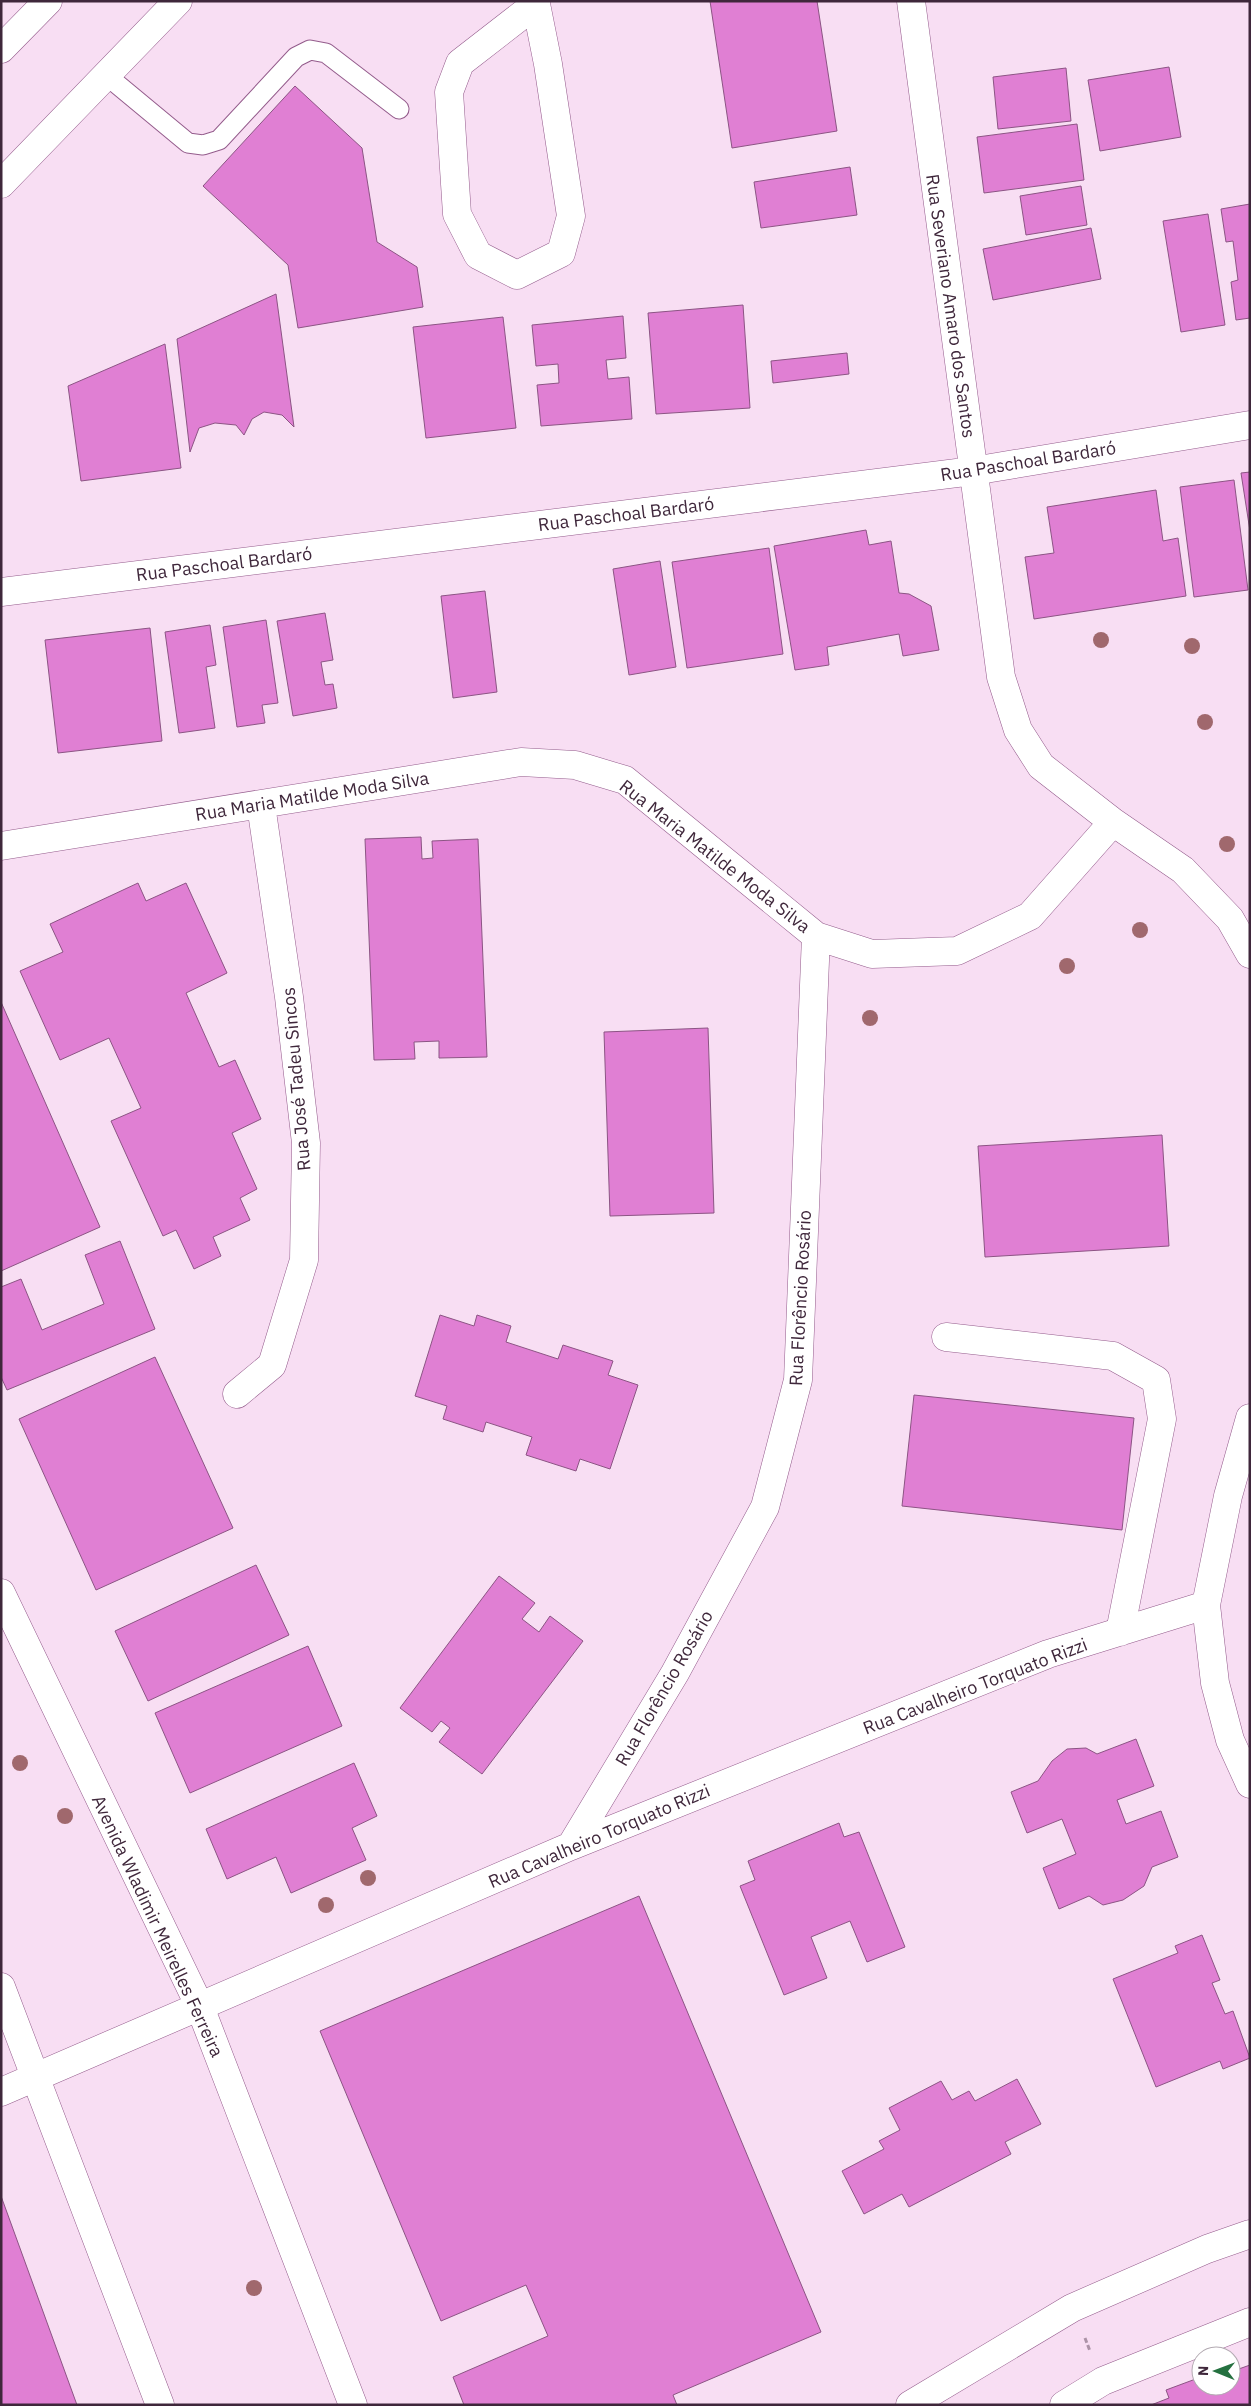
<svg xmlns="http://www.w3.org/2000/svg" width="1251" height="2406" font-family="'IBM Plex Sans',sans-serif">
  <rect width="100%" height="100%" fill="#f8def3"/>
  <path fill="#e07fd3" stroke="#8c5484" d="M710 1H817L837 131 732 148Z
    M1169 67 1181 137 1100 151 1088 80Z
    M1066 68 1071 121 998 129 993 77Z
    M295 86 362 148 377 242 417 267 423 307 298 328 288 265 203 186Z
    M1077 124 1084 180 984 193 977 137Z
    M850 167 857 215 761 228 754 182Z
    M1081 186 1087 225 1026 235 1020 196Z
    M1250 204V318L1236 320 1231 282 1238 280 1233 241 1226 242 1221 209Z
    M1208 214 1225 325 1181 332 1163 221Z
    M1091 228 1101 279 993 300 983 249Z
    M276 294 294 427 282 415 264 412 252 419 244 435 236 425 215 423 199 428 190 452 177 339Z
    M743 305 750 408 656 414 648 313Z
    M623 316 626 358 606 360 608 379 629 377 632 419 541 426 537 385 559 383 558 364 536 366 532 325Z
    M503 317 516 428 426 438 413 327Z
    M165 344 181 468 81 481 68 386Z
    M847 353 849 374 773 383 771 361Z
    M1250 472V531L1241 473Z
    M1234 480 1248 590 1194 597 1180 487Z
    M1156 490 1163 541 1178 538 1186 596 1034 619 1025 557 1054 553 1047 507Z
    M866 530 869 545 891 541 899 593 909 594 931 606 939 650 903 656 899 634 827 647 829 665 795 670 774 546Z
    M769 548 783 654 687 668 672 562Z
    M660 561 676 667 629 675 613 569Z
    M485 591 497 692 453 698 441 596Z
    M325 613 333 660 321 662 325 685 333 684 337 708 293 716 277 621Z
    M266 620 278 703 262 705 265 723 237 727 223 627Z
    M210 625 216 665 206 667 215 728 179 733 165 632Z
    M150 628 162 741 58 753 45 640Z
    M421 837 422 859 433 858 432 841 478 839 487 1057 439 1058V1041L414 1042 415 1059 374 1060 365 839Z
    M138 883 146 901 186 883 227 973 186 993 219 1067 235 1060 261 1119 232 1133 257 1189 240 1198 250 1220 213 1237 221 1256 194 1269 176 1230 163 1236 111 1121 141 1108 109 1038 60 1060 20 971 63 952 50 924Z
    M1 1002 100 1227 1 1271Z
    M708 1028 714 1213 610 1216 604 1032Z
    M1162 1135 1169 1246 985 1257 978 1146Z
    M120 1241 155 1329 7 1390 1 1377V1287L21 1279 42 1330 104 1304 85 1255Z
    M440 1315 474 1326 477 1315 511 1326 506 1342 558 1359 563 1345 613 1361 608 1375 638 1385 610 1469 580 1459 576 1471 526 1455 532 1437 486 1422 483 1432 443 1419 447 1406 415 1396Z
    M155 1357 233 1528 96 1590 19 1419Z
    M914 1395 1134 1418 1122 1530 902 1506Z
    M256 1565 289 1635 148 1701 115 1631Z
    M499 1576 535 1603 522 1619 539 1632 550 1616 583 1641 482 1774 439 1742 450 1728 441 1721 432 1732 400 1708Z
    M308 1646 342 1726 190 1793 155 1713Z
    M1136 1739 1154 1786 1117 1800 1126 1824 1161 1811 1178 1857 1152 1867 1144 1886 1123 1900 1103 1905 1089 1896 1059 1909 1043 1868 1076 1854 1062 1819 1027 1833 1011 1792 1038 1781 1052 1761 1067 1749 1086 1748 1097 1754Z
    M354 1763 377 1816 352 1828 366 1860 291 1893 276 1857 227 1879 206 1829Z
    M839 1823 844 1837 859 1832 905 1947 867 1962 850 1921 811 1937 827 1978 784 1995 740 1886 755 1880 748 1861Z
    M639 1896 821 2332 673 2395 677 2405H464L453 2377 548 2336 526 2285 441 2321 320 2031Z
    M1202 1935 1220 1980 1212 1983 1225 2014 1233 2011 1250 2058 1223 2069 1220 2061 1156 2087 1113 1979 1178 1953 1175 1946Z
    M1017 2079 1041 2124 1005 2142 1011 2154 909 2207 902 2194 864 2214 842 2171 884 2149 879 2141 900 2130 889 2108 941 2081 952 2100 969 2091 975 2101Z
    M1 2196 77 2405H1Z
    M1235 2365 1236 2370 1250 2365V2405H1151L1169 2398 1166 2390 1201 2377V2386H1231V2366Z"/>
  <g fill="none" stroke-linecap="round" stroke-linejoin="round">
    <g stroke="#945c8c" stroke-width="21">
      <path id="lane" d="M106 75 188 143 203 145 219 140 296 57 310 50 326 53 399 109"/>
    </g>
    <g stroke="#945c8c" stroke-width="29">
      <path id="street" d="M536 1V4L548 64 571 216 561 253 517 275 478 255 457 214 449 92 460 63 536 4
        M911 1 1001 677 1018 730 1041 766 1113 822 1183 870 1230 919 1250 954
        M1 592 973 471 1250 425
        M1 846 521 762 575 765 625 780 816 936 872 954 957 951 1030 916 1113 822
        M946 1337 1113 1356 1156 1380 1162 1419 1120 1632
        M237 1394 272 1365 304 1260 306 1143 289 997 261 805
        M1250 1418 1228 1496 1206 1605 1215 1683 1230 1740 1250 1784
        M571 1846 675 1673 765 1507 798 1380 816 936
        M1 2092 571 1846 1048 1654 1206 1605"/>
    </g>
    <g stroke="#945c8c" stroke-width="29">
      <path id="secondary" d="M1 49 48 1
        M1 184 178 1
        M1 1593 200 2007 353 2405
        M1 1987 160 2405
        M910 2405 1072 2308 1207 2249 1250 2234
        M1064 2405 1103 2381 1250 2322"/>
    </g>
    <path stroke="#ac93a7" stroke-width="3" stroke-dasharray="5 2.5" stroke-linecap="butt" d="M1085 2338 1090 2351"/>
    <use href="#lane" stroke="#fff" stroke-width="19"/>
    <use href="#street" stroke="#fff" stroke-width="28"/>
    <use href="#secondary" stroke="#fff" stroke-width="28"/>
  </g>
  <g fill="#a0686d">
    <circle cx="1101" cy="640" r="8"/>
    <circle cx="1192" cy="646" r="8"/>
    <circle cx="1205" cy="722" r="8"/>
    <circle cx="1227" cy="844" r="8"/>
    <circle cx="1140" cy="930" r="8"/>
    <circle cx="1067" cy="966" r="8"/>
    <circle cx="870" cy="1018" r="8"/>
    <circle cx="20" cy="1763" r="8"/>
    <circle cx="65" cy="1816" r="8"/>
    <circle cx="368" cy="1878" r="8"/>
    <circle cx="326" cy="1905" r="8"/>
    <circle cx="254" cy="2288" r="8"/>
  </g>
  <g text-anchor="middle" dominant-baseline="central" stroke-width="4" stroke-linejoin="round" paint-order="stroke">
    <g font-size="18" fill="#3f273b" stroke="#fff">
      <text transform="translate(951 306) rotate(82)">Rua Severiano Amaro dos Santos</text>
      <text transform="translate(1028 461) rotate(-9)">Rua Paschoal Bardaró</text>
      <text transform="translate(626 514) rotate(-7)">Rua Paschoal Bardaró</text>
      <text transform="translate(224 564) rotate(-7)">Rua Paschoal Bardaró</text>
      <text transform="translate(312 796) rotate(-9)">Rua Maria Matilde Moda Silva</text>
      <text transform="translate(715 856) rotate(38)">Rua Maria Matilde Moda Silva</text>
      <text transform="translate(296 1079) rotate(-95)">Rua José Tadeu Sincos</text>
      <text transform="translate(800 1298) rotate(-87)">Rua Florêncio Rosário</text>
      <text transform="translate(975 1686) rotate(-21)">Rua Cavalheiro Torquato Rizzi</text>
      <text transform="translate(664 1688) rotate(-60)">Rua Florêncio Rosário</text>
      <text transform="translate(599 1836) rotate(-23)">Rua Cavalheiro Torquato Rizzi</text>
      <text transform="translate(158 1926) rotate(65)">Avenida Wladimir Meirelles Ferreira</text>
    </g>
  </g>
  <rect width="1251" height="2406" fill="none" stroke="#3f273b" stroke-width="5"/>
  <g transform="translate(1216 2371) rotate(271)"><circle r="24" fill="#ffffff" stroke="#b2a9b1"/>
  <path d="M0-4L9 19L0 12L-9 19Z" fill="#257140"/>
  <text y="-8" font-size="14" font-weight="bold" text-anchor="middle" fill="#3f273b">N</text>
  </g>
</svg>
